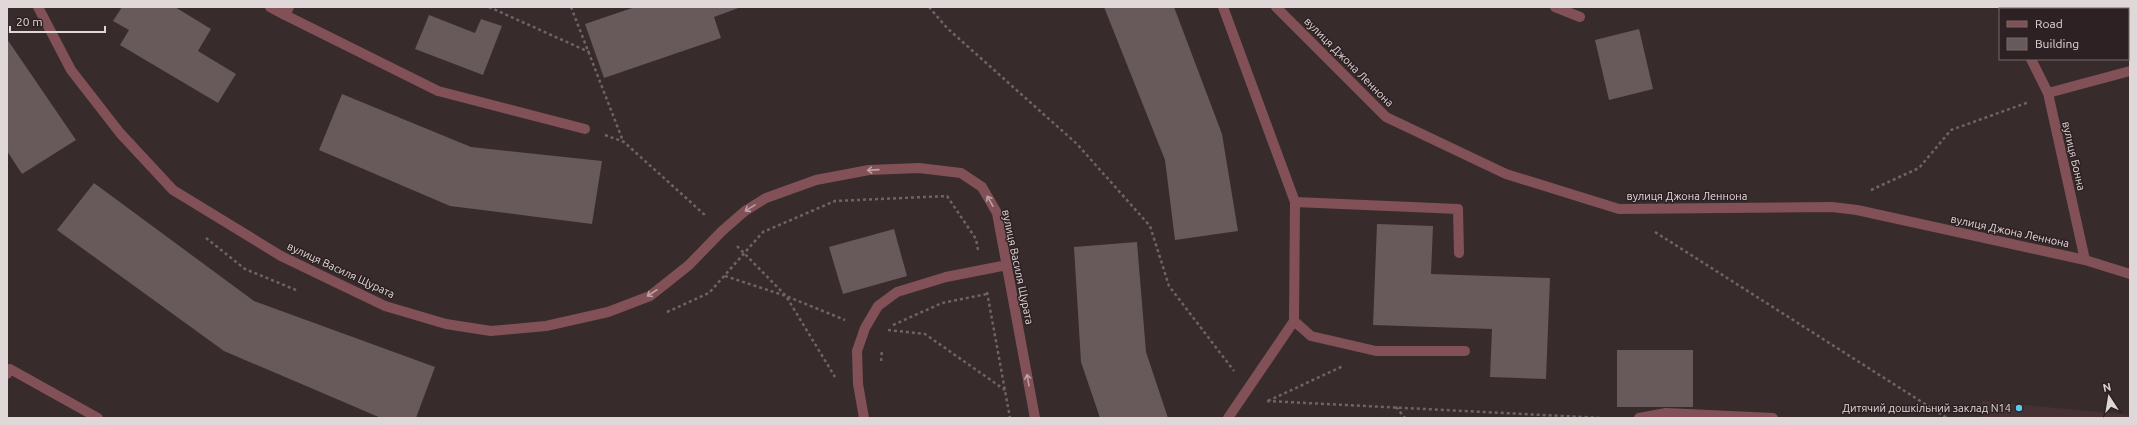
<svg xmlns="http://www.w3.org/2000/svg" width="2137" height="425" font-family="Ubuntu,sans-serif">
  <rect width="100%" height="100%" fill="#382b2c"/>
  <path fill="#463234" d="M1982 401 2130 415V418H1981Z"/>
  <path fill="#68595a" d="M122 7H175L211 29 198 51 236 74 218 103 120 45 129 30 113 21Z
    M635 7H741L714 17 721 38 604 78 585 24Z
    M1104 7H1174L1222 134 1238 231 1175 240 1165 160Z
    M429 15 475 33 481 19 502 26 483 75 415 49Z
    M1639 29 1653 89 1609 100 1595 40Z
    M7 39 76 140 22 174 7 151Z
    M342 94 471 147 602 161 592 224 450 206 319 150Z
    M94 183 254 301 435 367 416 418H381L224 351 57 230Z
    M1377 224 1433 226 1431 274 1550 278 1546 379 1490 377 1492 329 1373 325Z
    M894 229 907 276 843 294 829 247Z
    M1137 242 1146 352 1168 418H1100L1081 362 1074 247Z
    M1617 350H1693V407H1617Z"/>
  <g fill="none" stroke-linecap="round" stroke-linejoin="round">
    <path stroke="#6f6465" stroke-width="2.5" stroke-dasharray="3 3" stroke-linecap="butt" d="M489 7 589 52
      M571 7 623 141
      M929 7 947 28 1077 144 1150 226 1169 286 1234 371
      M605 135 624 142 706 216
      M1871 190 1919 168 1951 130 2029 102
      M1655 232 1947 418
      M206 238 245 269 296 290
      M737 246 786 296 835 377
      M725 276 786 296 845 320
      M987 292 1010 418
      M667 312 709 293 763 232 835 201 947 196 976 239 978 250
      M893 325 942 303 987 294
      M888 330 925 334 1005 390
      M881 361 882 350
      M1267 401 1602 418
      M1268 401 1343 366
      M1396 407 1405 418"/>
    <path stroke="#815157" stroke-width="10" d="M1555 7 1580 17
      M285 15 438 91 585 129
      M2048 93 2130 71
      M1295 202 1458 209 1459 253
      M1294 321 1311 336 1376 351H1465
      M7 374 10 369 98 418
      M1639 418 1666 413 1773 418"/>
    <path stroke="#815157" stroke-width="10" d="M38 7 71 70 120 133 173 190 281 256 385 306 446 324 491 331 546 326 608 312 650 296 689 265 722 231 745 211 766 198 816 180 869 170 919 168 961 173 982 187 997 213 1035 418
      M270 7 285 15 289 7
      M1223 7 1295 202 1294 321 1228 418
      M1276 7 1386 117 1506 174 1619 209 1832 207 1857 210 2085 260 2130 274
      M2011 7V9
      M2031 59 2048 93 2085 260
      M864 418 858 384 857 351 865 328 878 306 897 292 946 277 1007 265"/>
  </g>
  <defs><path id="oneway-shaft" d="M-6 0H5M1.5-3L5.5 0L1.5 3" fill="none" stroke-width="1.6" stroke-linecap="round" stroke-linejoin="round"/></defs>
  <g stroke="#baa1a4">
    <use href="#oneway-shaft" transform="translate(873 170) rotate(176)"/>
    <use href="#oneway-shaft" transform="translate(990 201) rotate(-119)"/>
    <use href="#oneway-shaft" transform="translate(750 208) rotate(148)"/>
    <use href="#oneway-shaft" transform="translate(652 293) rotate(147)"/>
    <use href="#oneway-shaft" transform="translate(1028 380) rotate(-100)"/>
  </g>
  <circle fill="#5dc7e8" stroke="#2e2123" stroke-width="1.5" cx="2019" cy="408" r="4"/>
  <g text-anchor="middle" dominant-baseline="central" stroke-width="3" stroke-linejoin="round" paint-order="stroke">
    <g font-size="11" fill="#e0d7d8" stroke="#2e2123">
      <text transform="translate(1349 62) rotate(45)">вулиця Джона Леннона</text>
      <text transform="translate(2074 156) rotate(77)">вулиця Бонна</text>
      <text x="1687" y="196">вулиця Джона Леннона</text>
      <text transform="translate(2010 231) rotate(12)">вулиця Джона Леннона</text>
      <text transform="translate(1018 267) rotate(78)">вулиця Василя Щурата</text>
      <text transform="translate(341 270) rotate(25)">вулиця Василя Щурата</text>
    </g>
    <g font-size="11" fill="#e0d7d8" stroke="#2e2123" text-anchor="end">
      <text x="2011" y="408">Дитячий дошкільний заклад N14</text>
    </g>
  </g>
  <rect width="2137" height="425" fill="none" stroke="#e0d7d8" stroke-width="16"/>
  <rect x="1999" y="8" width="130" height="52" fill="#2e2123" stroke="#756a6b"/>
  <rect x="2007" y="21" width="20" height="6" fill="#815157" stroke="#756a6b"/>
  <text x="2035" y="28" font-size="12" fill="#e0d7d8">Road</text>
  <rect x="2007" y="38" width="20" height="12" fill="#68595a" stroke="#756a6b"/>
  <text x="2035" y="48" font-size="12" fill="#e0d7d8">Building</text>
  <g transform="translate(2109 397) rotate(348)" stroke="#2e2123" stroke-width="3" paint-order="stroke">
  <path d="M0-3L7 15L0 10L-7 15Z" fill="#e0d7d8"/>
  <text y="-6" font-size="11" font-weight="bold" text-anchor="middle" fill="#e0d7d8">N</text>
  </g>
  <path d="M10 26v6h95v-6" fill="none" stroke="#e0d7d8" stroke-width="2"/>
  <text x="16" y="26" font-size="12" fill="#e0d7d8" stroke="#2e2123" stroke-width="3" paint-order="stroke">20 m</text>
</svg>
